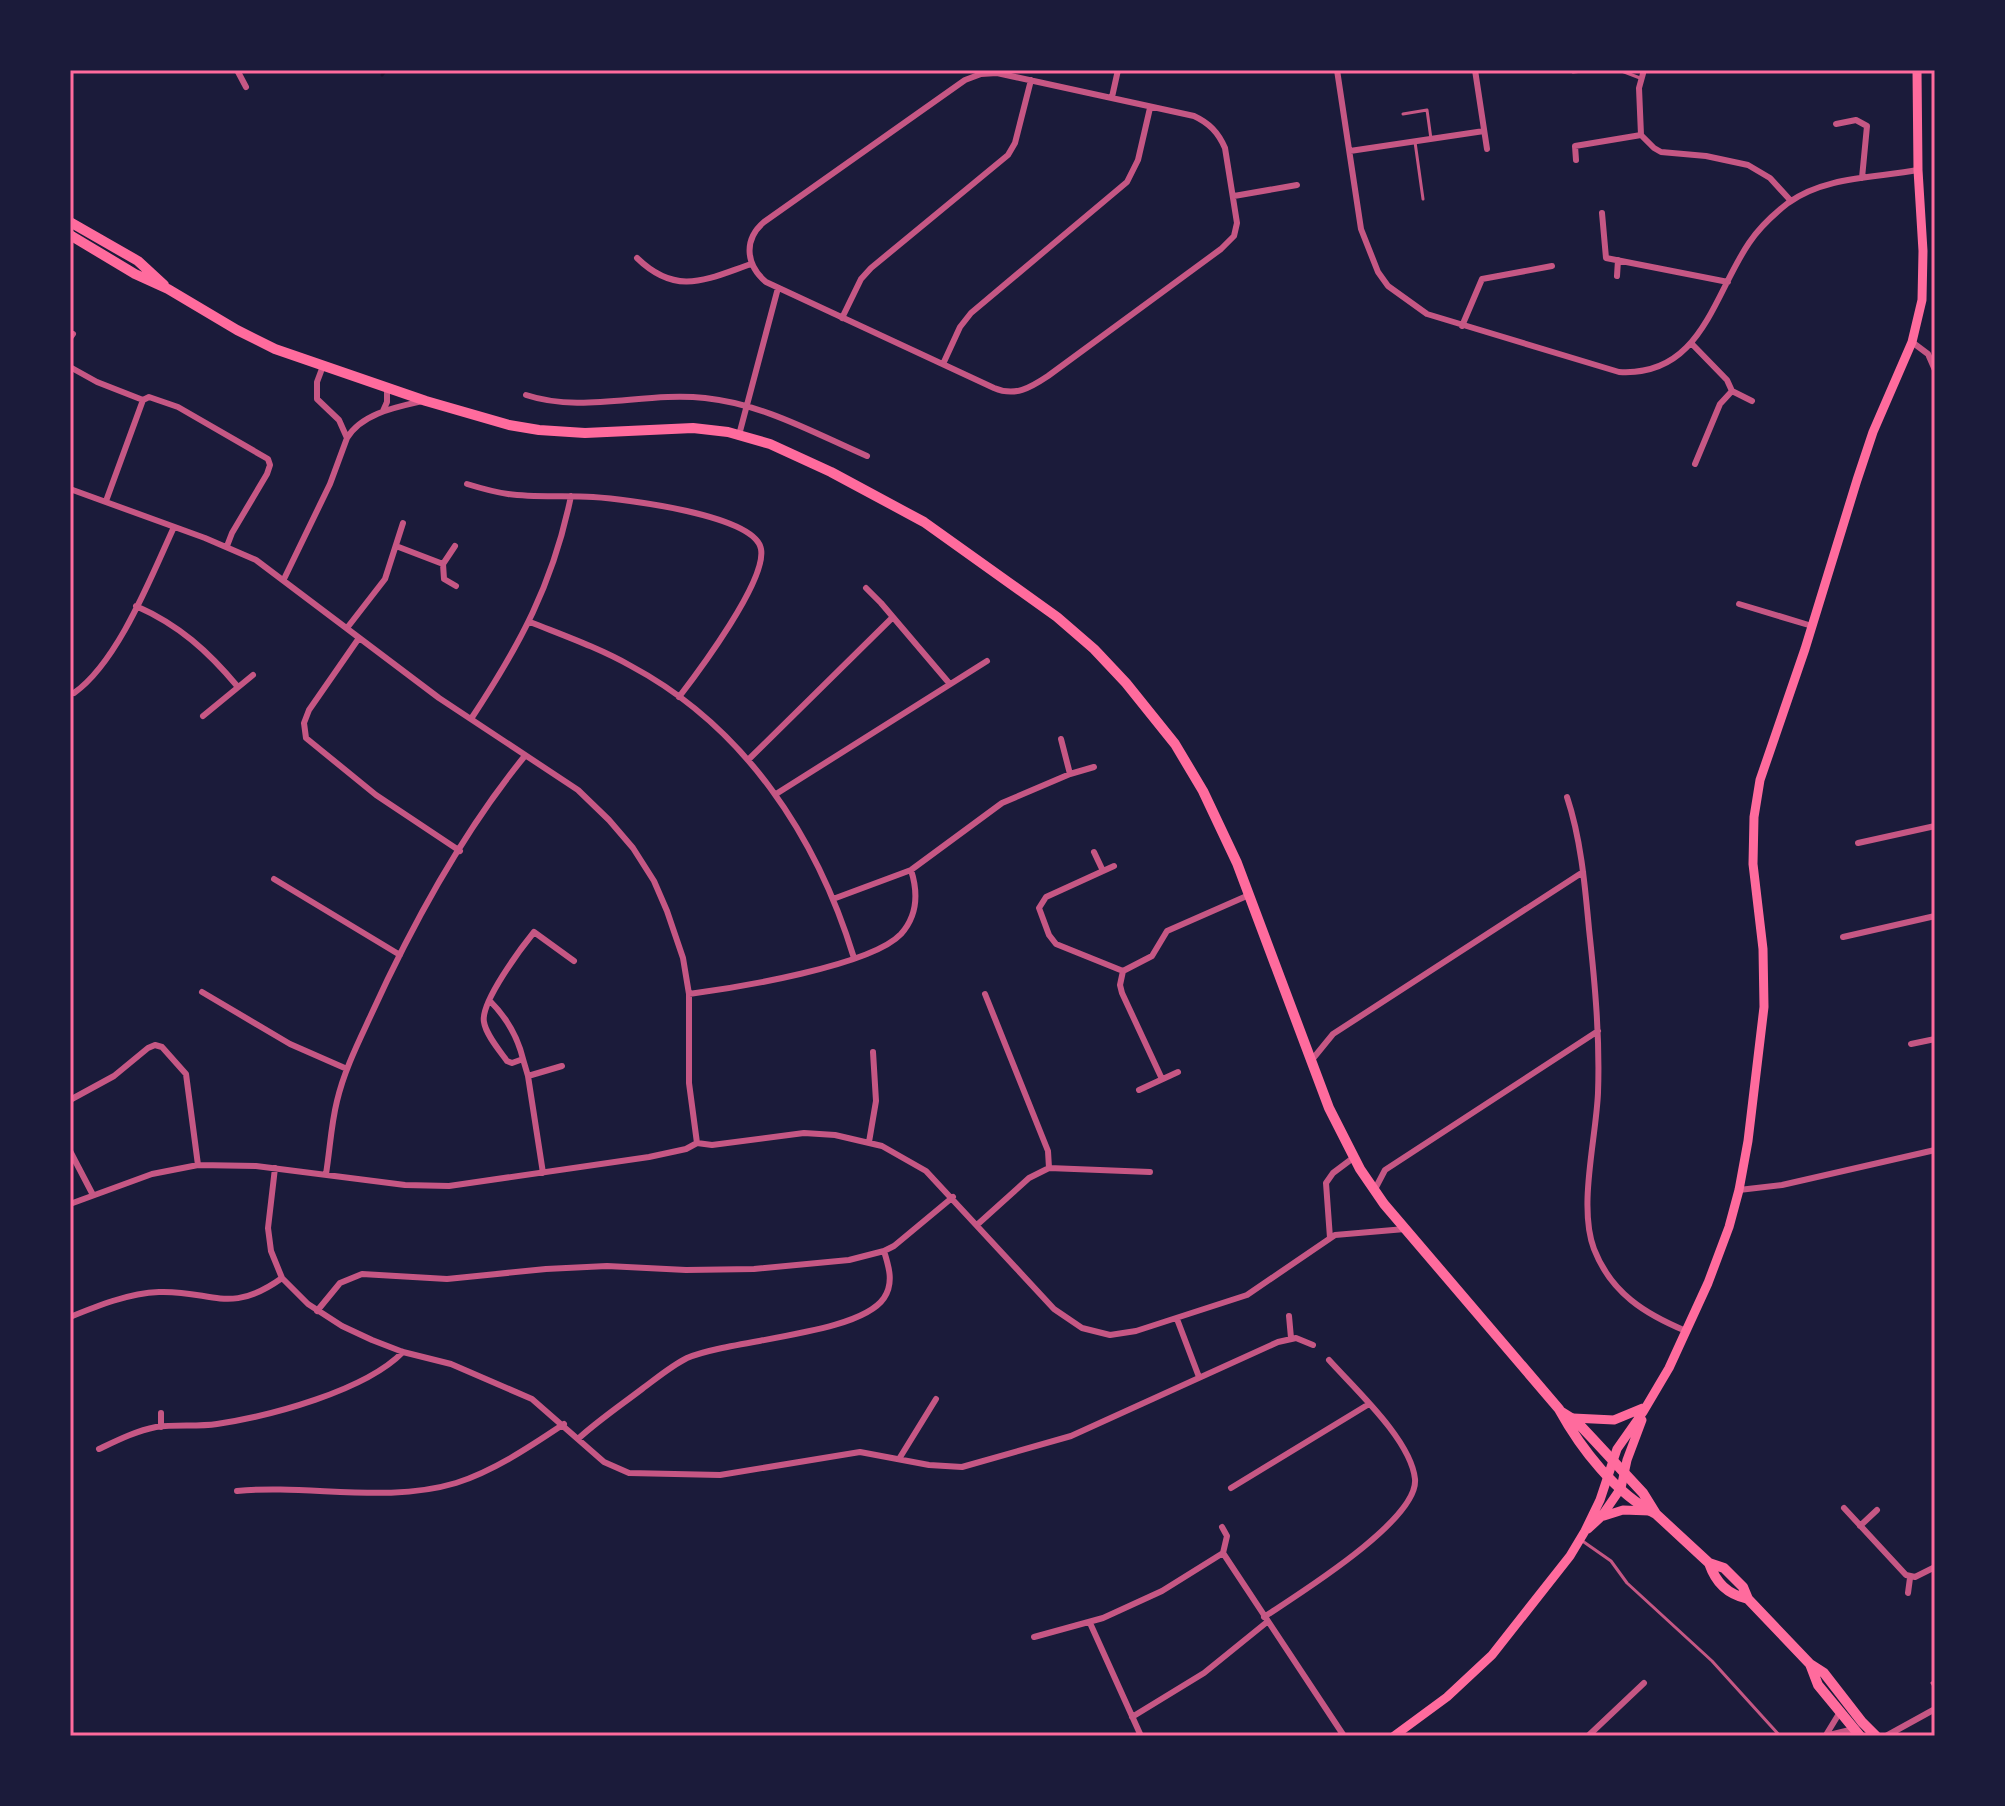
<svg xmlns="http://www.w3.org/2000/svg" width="2005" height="1806" font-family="'Sofia Sans Condensed',sans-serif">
  <rect width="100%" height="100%" fill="#1b1b3a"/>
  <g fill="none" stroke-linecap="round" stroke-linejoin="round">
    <path stroke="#12122b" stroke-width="3" d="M382 75 386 70"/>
    <path stroke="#c65784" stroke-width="3" d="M1619 70 1640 78
      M1573 72 1593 70
      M1403 114 1427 110 1431 139
      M1415 142 1423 199
      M1581 1540 1611 1561 1627 1583 1712 1661 1780 1736
      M1935 1682 1932 1683 1935 1688"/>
    <path stroke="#c65784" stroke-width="6" d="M237 70 246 87
      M1337 70 1361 229 1378 272 1388 286 1427 314 1619 372C1701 377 1713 296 1749 243 1759 228 1774 214 1788 203 1825 176 1876 178 1918 170
      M1475 70 1487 149
      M997 73 1194 116C1209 123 1218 132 1225 148L1237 223 1234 236 1221 249 1048 376C1030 388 1015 397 994 388L766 282C746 265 743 240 764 222L965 80 981 74Z
      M1112 97 1118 70
      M1836 124 1856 120 1867 126 1862 178
      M1641 135 1654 148 1661 152 1706 156 1748 165 1770 178 1791 201
      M1350 151 1484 131
      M1576 160 1575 146 1641 135 1639 88 1644 70
      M1234 196 1297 185
      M1602 213 1606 258 1728 282
      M637 258C677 297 707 279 751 264
      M1617 276 1618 260
      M842 318 861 279 871 268 1008 155 1015 143 1031 80
      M1462 326 1482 279 1552 266
      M70 338 73 334
      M1912 342 1928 354 1935 370
      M1692 344 1727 380 1732 391 1720 404 1695 464
      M943 364 960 327 971 313 1127 182 1138 160 1150 108
      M323 366 317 382V399L339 420 347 438C362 413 397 407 423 401
      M70 367 97 382 143 400
      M1732 391 1752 401
      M526 395C583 414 646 391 705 398 763 404 814 433 867 456
      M143 400 149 397 178 407 268 459 270 465 267 474 232 533 227 546
      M383 411 387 402V388
      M739 435 778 288
      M467 484C480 488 494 492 508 494 536 498 565 495 593 497 625 499 755 515 761 549 767 580 699 671 679 697
      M70 489 205 538 256 560 439 698 578 790 609 820 633 848 654 881 667 911 683 958 689 994V1083L697 1143
      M106 501 143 400
      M396 546 443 564 444 579 456 586
      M443 564 455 546
      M284 579 330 484 347 438
      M866 588 881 603 949 683
      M1739 604 1812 626
      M136 606C179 625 208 651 238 687
      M530 622C565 636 599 648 631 666 745 727 817 837 854 958
      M347 628 385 579 403 523
      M359 638 309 710 304 723 306 738 376 795 460 851
      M74 693C118 662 151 577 174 527
      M203 716 253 675
      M471 719C520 645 553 584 571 496
      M1061 739 1070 774
      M748 760 893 617
      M776 794 987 661
      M1567 797C1581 839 1585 886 1589 929 1595 984 1600 1038 1598 1093 1596 1139 1578 1207 1594 1249 1611 1293 1645 1314 1686 1331
      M1858 843 1935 826
      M1094 852 1103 871
      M1114 866 1046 897 1039 908 1049 935 1056 944 1123 971 1152 956 1167 931 1249 895
      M274 879 400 955
      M833 899 911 870 1002 803 1070 774 1094 767
      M1843 937 1935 916
      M1123 971 1120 985 1122 993 1162 1079
      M202 992 290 1044 347 1069
      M689 994C735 988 871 966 901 934 918 915 918 892 911 870
      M490 1001C506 1017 518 1038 523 1059
      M1911 1044 1935 1039
      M1311 1061 1333 1034 1583 872
      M528 1076 562 1066
      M1139 1090 1178 1072
      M70 1100 114 1076 148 1048 155 1045 162 1047 186 1074 198 1165
      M869 1142 876 1101 873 1052
      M70 1151 93 1195
      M275 1168 268 1228 271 1251 282 1278 308 1304 342 1326 372 1340 403 1352 451 1364 532 1399 604 1462 629 1473 720 1475 860 1452 929 1465 962 1467 1071 1436 1278 1342 1296 1338 1313 1345
      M1049 1168 1150 1172
      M543 1173 528 1076 523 1059 512 1063 507 1061C500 1051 486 1035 484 1022 480 1003 521 948 534 932L574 961
      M326 1174C330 1149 331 1125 337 1101 344 1071 358 1043 371 1015 411 927 463 832 524 757
      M1739 1190 1782 1185 1935 1150
      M1374 1191 1385 1170 1598 1031
      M70 1204 152 1174 198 1165 256 1166 405 1185 449 1186 649 1157 686 1149 697 1143 712 1145 804 1133 835 1135 882 1146 926 1171 1054 1309 1082 1328 1110 1335 1136 1331 1247 1295 1335 1235 1405 1229
      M978 1224 1029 1178 1049 1168 1048 1151 985 994
      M1330 1238 1326 1183 1333 1173 1353 1158
      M317 1311 340 1283 362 1274 447 1279 546 1269 607 1266 686 1270 754 1269 849 1260 884 1251 894 1246 953 1197
      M1289 1316 1291 1338
      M70 1317C97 1306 129 1293 159 1292 212 1290 229 1316 282 1278
      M1177 1319 1199 1377
      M161 1413V1427
      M579 1438C599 1420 621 1405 642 1389 657 1378 671 1366 687 1358 731 1339 859 1335 884 1298 894 1283 889 1267 884 1251
      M99 1449C118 1440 136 1431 156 1427 176 1424 197 1427 217 1424 270 1416 365 1391 403 1352
      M899 1459 936 1399
      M1231 1488 1369 1404
      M237 1491C309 1484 386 1504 456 1483 494 1471 531 1446 564 1424
      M1844 1508 1906 1575 1915 1577 1935 1567
      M1860 1526 1877 1510
      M1222 1527 1227 1536 1223 1553 1344 1736
      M1908 1593 1910 1578
      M1264 1617C1297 1595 1419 1520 1415 1479 1411 1440 1355 1389 1329 1360
      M1090 1623 1141 1736
      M1034 1637 1103 1618 1162 1591 1223 1553
      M1132 1717 1204 1673 1267 1622
      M1826 1735 1840 1712
      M1588 1736 1644 1683
      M1825 1736 1854 1729
      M1886 1736 1935 1709"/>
    <path stroke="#ff6b9d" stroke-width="9" d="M1573 1418 1614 1420 1643 1408
      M1604 1516 1623 1510 1650 1511
      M1588 1529 1601 1517 1621 1488 1627 1460 1642 1420
      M1394 1736 1447 1697 1492 1655 1570 1556 1585 1531 1600 1500 1617 1449 1643 1412 1669 1368 1708 1283 1729 1227 1739 1190 1748 1141 1764 1007 1763 949 1753 864 1754 817 1760 780 1805 649 1857 480 1873 432 1912 342 1922 300 1923 251 1918 170 1917 70"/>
    <path stroke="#ff6b9d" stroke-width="10" d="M70 222 138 261 164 285
      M70 235 135 274 168 289 237 330 275 349 426 401 509 425 539 430 585 433 693 428 728 432 770 444 831 472 924 522 1057 617 1094 649 1126 683 1175 744 1203 791 1237 863 1329 1108 1360 1169 1384 1204 1559 1409C1581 1449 1616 1494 1656 1514
      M1560 1411 1576 1421 1592 1438 1643 1493 1656 1514 1709 1563 1724 1568 1743 1587 1748 1599 1810 1664 1824 1673 1862 1722 1876 1736
      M1709 1563C1716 1583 1727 1594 1748 1599
      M1810 1664 1818 1685 1860 1736"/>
  </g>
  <rect width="2005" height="1806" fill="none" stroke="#1b1b3a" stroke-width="144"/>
  <rect x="72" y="72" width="1861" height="1662" fill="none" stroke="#ff6b9d" stroke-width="3"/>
</svg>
